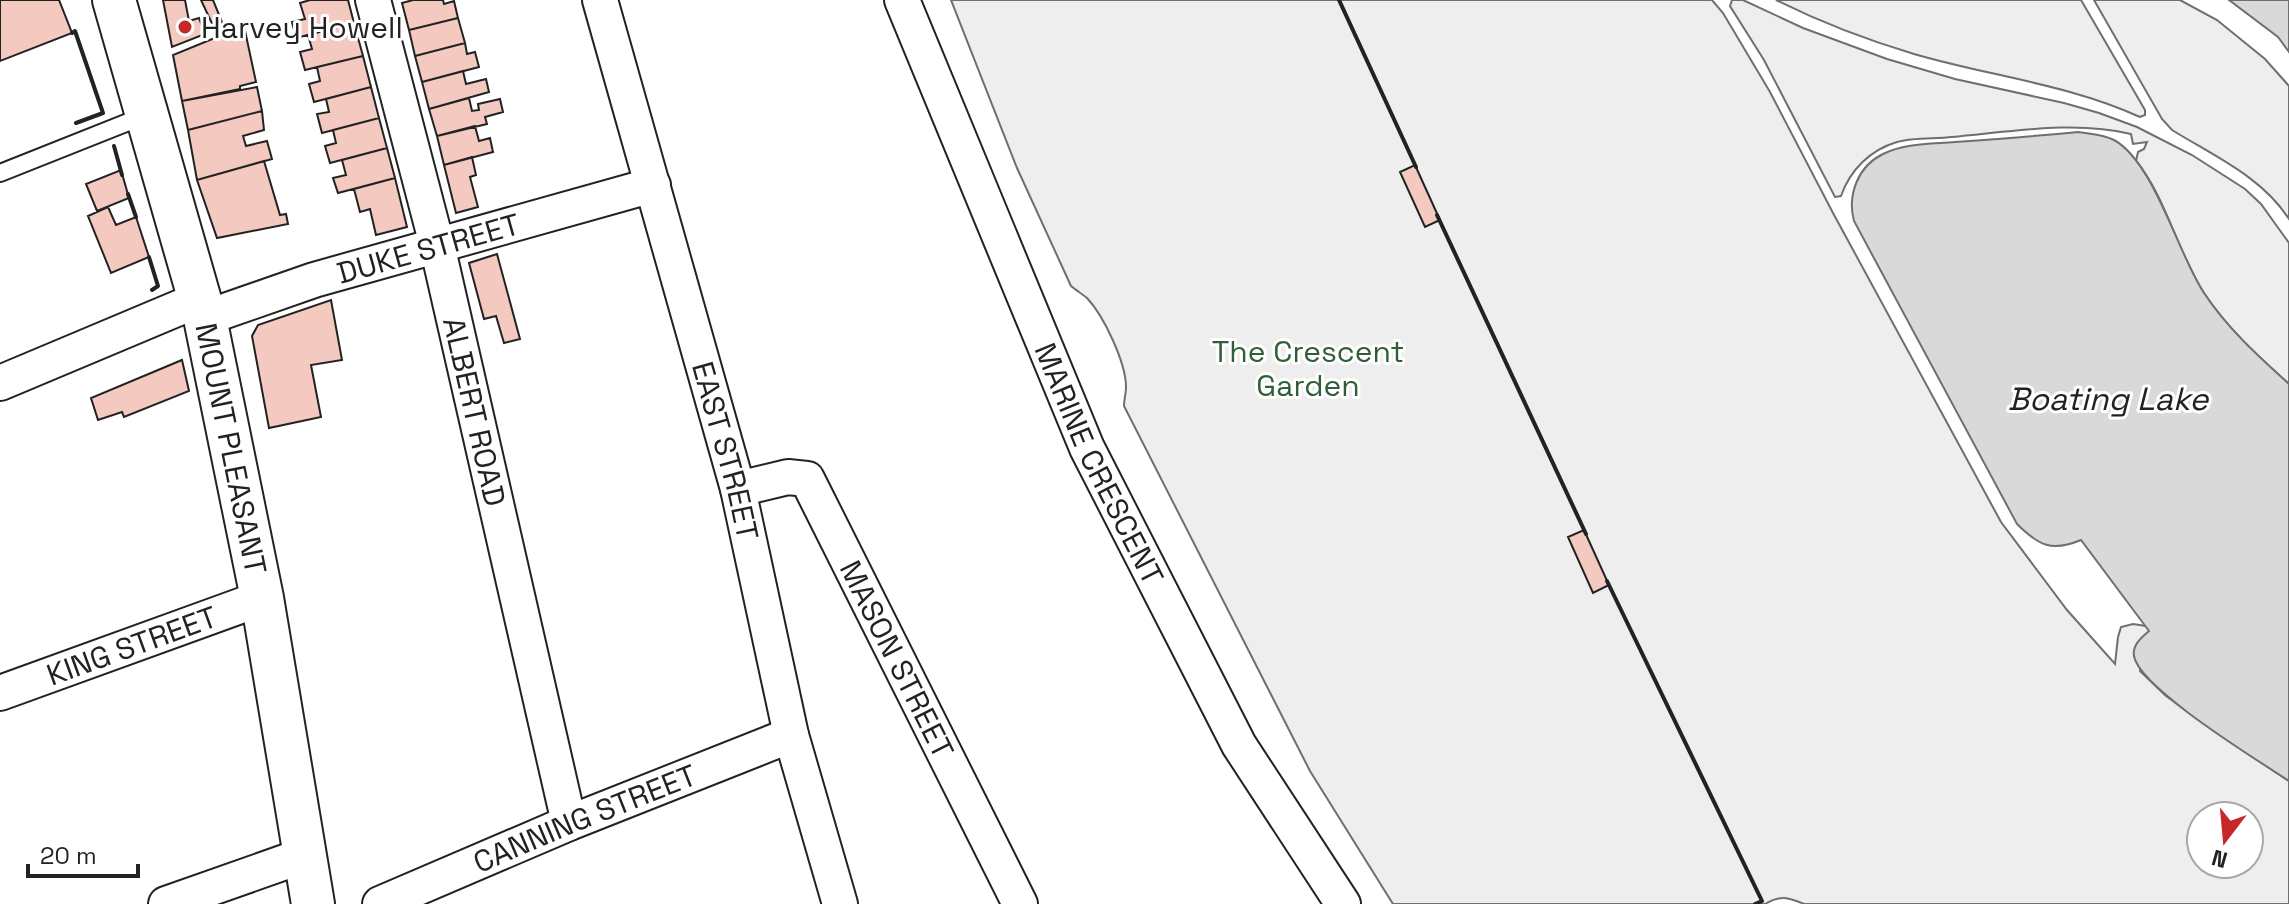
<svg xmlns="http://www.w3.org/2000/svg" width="2289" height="904" font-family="'Space Grotesk',sans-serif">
  <rect width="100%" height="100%" fill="#fff"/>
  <path fill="#eee" stroke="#6f6f6f" stroke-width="2" fill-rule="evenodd" d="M951 0H1712L1723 13 1770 92 1833 213 2001 522 2067 610 2115 664 2118 637 2121 627 2133 624 2146 626 2150 631 2140 671 2166 696 2289 781V904H1804C1788 897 1780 895 1765 904H1393L1310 771 1124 406C1124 400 1126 393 1126 387 1126 363 1104 316 1087 298 1082 294 1076 290 1071 286L1017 168ZM2201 816H2249V864H2201Z
    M1732 0H1743L1803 28 1887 59 1955 79 2064 103 2099 113 2137 127 2192 155 2245 189 2261 204 2289 243V384C2258 356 2227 328 2204 293 2177 252 2167 199 2136 161L2138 152 2144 149 2147 142 2133 144 2131 134C2075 120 2009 132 1952 137 1935 139 1913 137 1897 142 1870 150 1850 170 1841 196L1835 197 1764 60 1730 6Z
    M1776 0H2081L2145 110V115L2140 117C2068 84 1989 76 1914 54 1867 40 1820 22 1776 0Z
    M2094 0H2180L2217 20 2265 59 2289 86V219C2262 177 2214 156 2172 130L2162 119Z"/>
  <path fill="#d9d9d9" stroke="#6f6f6f" stroke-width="2" d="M2229 0H2289V52L2278 37Z
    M2078 132C2090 134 2102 134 2114 140 2154 162 2178 254 2204 293 2227 328 2258 356 2289 384V781C2259 761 2139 688 2134 656 2132 645 2142 637 2149 631L2081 540C2052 552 2039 546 2017 524L1854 221C1847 195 1858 166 1883 154 1904 143 1932 144 1955 142 1996 139 2037 136 2078 132Z"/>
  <path fill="#f3c9c0" stroke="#222" stroke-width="2" d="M0 0H59L72 33 0 61Z
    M163 0H185L189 21 199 18 205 34 172 47Z
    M201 0H213L224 27 215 30Z
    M310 0H348L354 23 296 38 292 22 305 19 300 3Z
    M413 0H443L444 4 454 1 458 18 409 30 402 3Z
    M458 18 465 43 415 56 409 30Z
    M354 23 363 56 305 70 300 52 312 49 308 35Z
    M244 26 256 82 240 86V89L182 101 173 55Z
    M465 43 467 54 475 52 479 67 422 82 415 56Z
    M363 56 371 87 314 102 309 84 320 81 317 67Z
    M463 71 466 84 486 79 489 92 429 109 422 82Z
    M257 87 262 111 188 130 182 101Z
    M371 87 379 118 322 133 317 114 329 112 326 99Z
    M469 98 472 111 479 110 478 104 500 99 503 112 485 117 487 124 437 136 429 109Z
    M262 111 264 130 243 136 246 146 267 141 272 159 197 180 188 130Z
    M379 118 387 148 330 163 325 146 336 143 333 130Z
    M475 126 479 141 490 138 493 152 444 165 437 136Z
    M387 148 395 178 338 193 333 178 346 175 342 160Z
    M472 157 476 175 470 177 478 207 456 213 444 165Z
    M264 161 280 215 286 214 288 224 217 238 197 180Z
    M1415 165 1440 220 1425 227 1400 172Z
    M121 170 129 198 97 211 86 184Z
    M395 178 407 227 376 235 370 209 360 212 354 189Z
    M108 207 116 225 136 217 149 257 111 273 88 216Z
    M497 254 520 339 504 343 496 316 484 319 469 263Z
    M331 300 342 360 311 365 321 417 269 428 252 336 258 325Z
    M182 360 189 391 124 417 122 412 98 420 91 398Z
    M1584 530 1609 585 1593 593 1568 537Z"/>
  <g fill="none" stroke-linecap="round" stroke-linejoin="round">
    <g stroke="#222" stroke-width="20">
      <path id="service" d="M0 173 146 115"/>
    </g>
    <g stroke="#222" stroke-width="38">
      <g id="minor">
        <path id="s1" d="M373 0 437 245 569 823"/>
        <path id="s2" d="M600 0 738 489 791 735 840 904"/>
        <path id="s3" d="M902 0 1087 448 1239 745 1343 904"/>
        <path id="s4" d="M205 318 314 280 653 185"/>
        <path d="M0 383 200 299"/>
        <path id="s5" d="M738 489 788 477 807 479 1020 904"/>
        <path id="s6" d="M0 693 262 598"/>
        <path d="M166 904 305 855"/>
        <path id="s7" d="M380 904 569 823 791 735"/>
      </g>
    </g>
    <g stroke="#222" stroke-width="46">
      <g id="tertiary">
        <path id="s8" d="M114 0 205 318 262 598 313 904"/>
      </g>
    </g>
    <use href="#service" stroke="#fff" stroke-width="16"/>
    <use href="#minor" stroke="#fff" stroke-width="34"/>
    <use href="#tertiary" stroke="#fff" stroke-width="42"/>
    <path stroke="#222" stroke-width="4" d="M1339 0 1416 167
      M72 33 75 31 103 113 76 123
      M114 146 122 175
      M128 194 136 217
      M1437 215 1586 534
      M149 257 158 286 152 290
      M1607 581 1762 901 1755 904"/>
  </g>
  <circle fill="#c62828" stroke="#fff" stroke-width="3" cx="185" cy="27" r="8"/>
  <g text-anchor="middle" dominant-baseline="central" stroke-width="6" stroke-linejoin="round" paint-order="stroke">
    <g font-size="30" fill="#222" stroke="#fff" text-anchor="start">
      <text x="201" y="27">Harvey Howell</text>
    </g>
    <g font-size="30" fill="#222" stroke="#fff">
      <text stroke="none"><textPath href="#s4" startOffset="234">DUKE STREET</textPath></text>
      <text stroke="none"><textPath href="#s1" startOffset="424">ALBERT ROAD</textPath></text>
      <text stroke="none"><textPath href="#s8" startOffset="464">MOUNT PLEASANT</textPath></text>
      <text stroke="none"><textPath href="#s2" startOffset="468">EAST STREET</textPath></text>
      <text stroke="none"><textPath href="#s3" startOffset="504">MARINE CRESCENT</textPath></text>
      <text stroke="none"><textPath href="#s6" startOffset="140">KING STREET</textPath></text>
      <text stroke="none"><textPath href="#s5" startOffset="272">MASON STREET</textPath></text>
      <text stroke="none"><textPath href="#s7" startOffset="222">CANNING STREET</textPath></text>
    </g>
    <g font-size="30" fill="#2f5e38" stroke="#fff">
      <text x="1308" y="351">The Crescent<tspan x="1308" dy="34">Garden</tspan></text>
    </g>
    <g font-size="32" font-style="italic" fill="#222" stroke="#fff">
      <text x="2108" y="399">Boating Lake</text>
    </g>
  </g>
  <g transform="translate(2225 840) rotate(196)"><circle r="38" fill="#ffffff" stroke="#a7a7a7" stroke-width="2"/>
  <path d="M0-6L14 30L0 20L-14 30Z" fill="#c62828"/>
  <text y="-12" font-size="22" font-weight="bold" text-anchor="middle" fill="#222222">N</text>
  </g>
  <path d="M28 864v12h110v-12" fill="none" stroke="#222222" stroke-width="4"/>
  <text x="40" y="864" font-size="24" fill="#222222" stroke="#ffffff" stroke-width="6" paint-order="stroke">20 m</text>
</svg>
